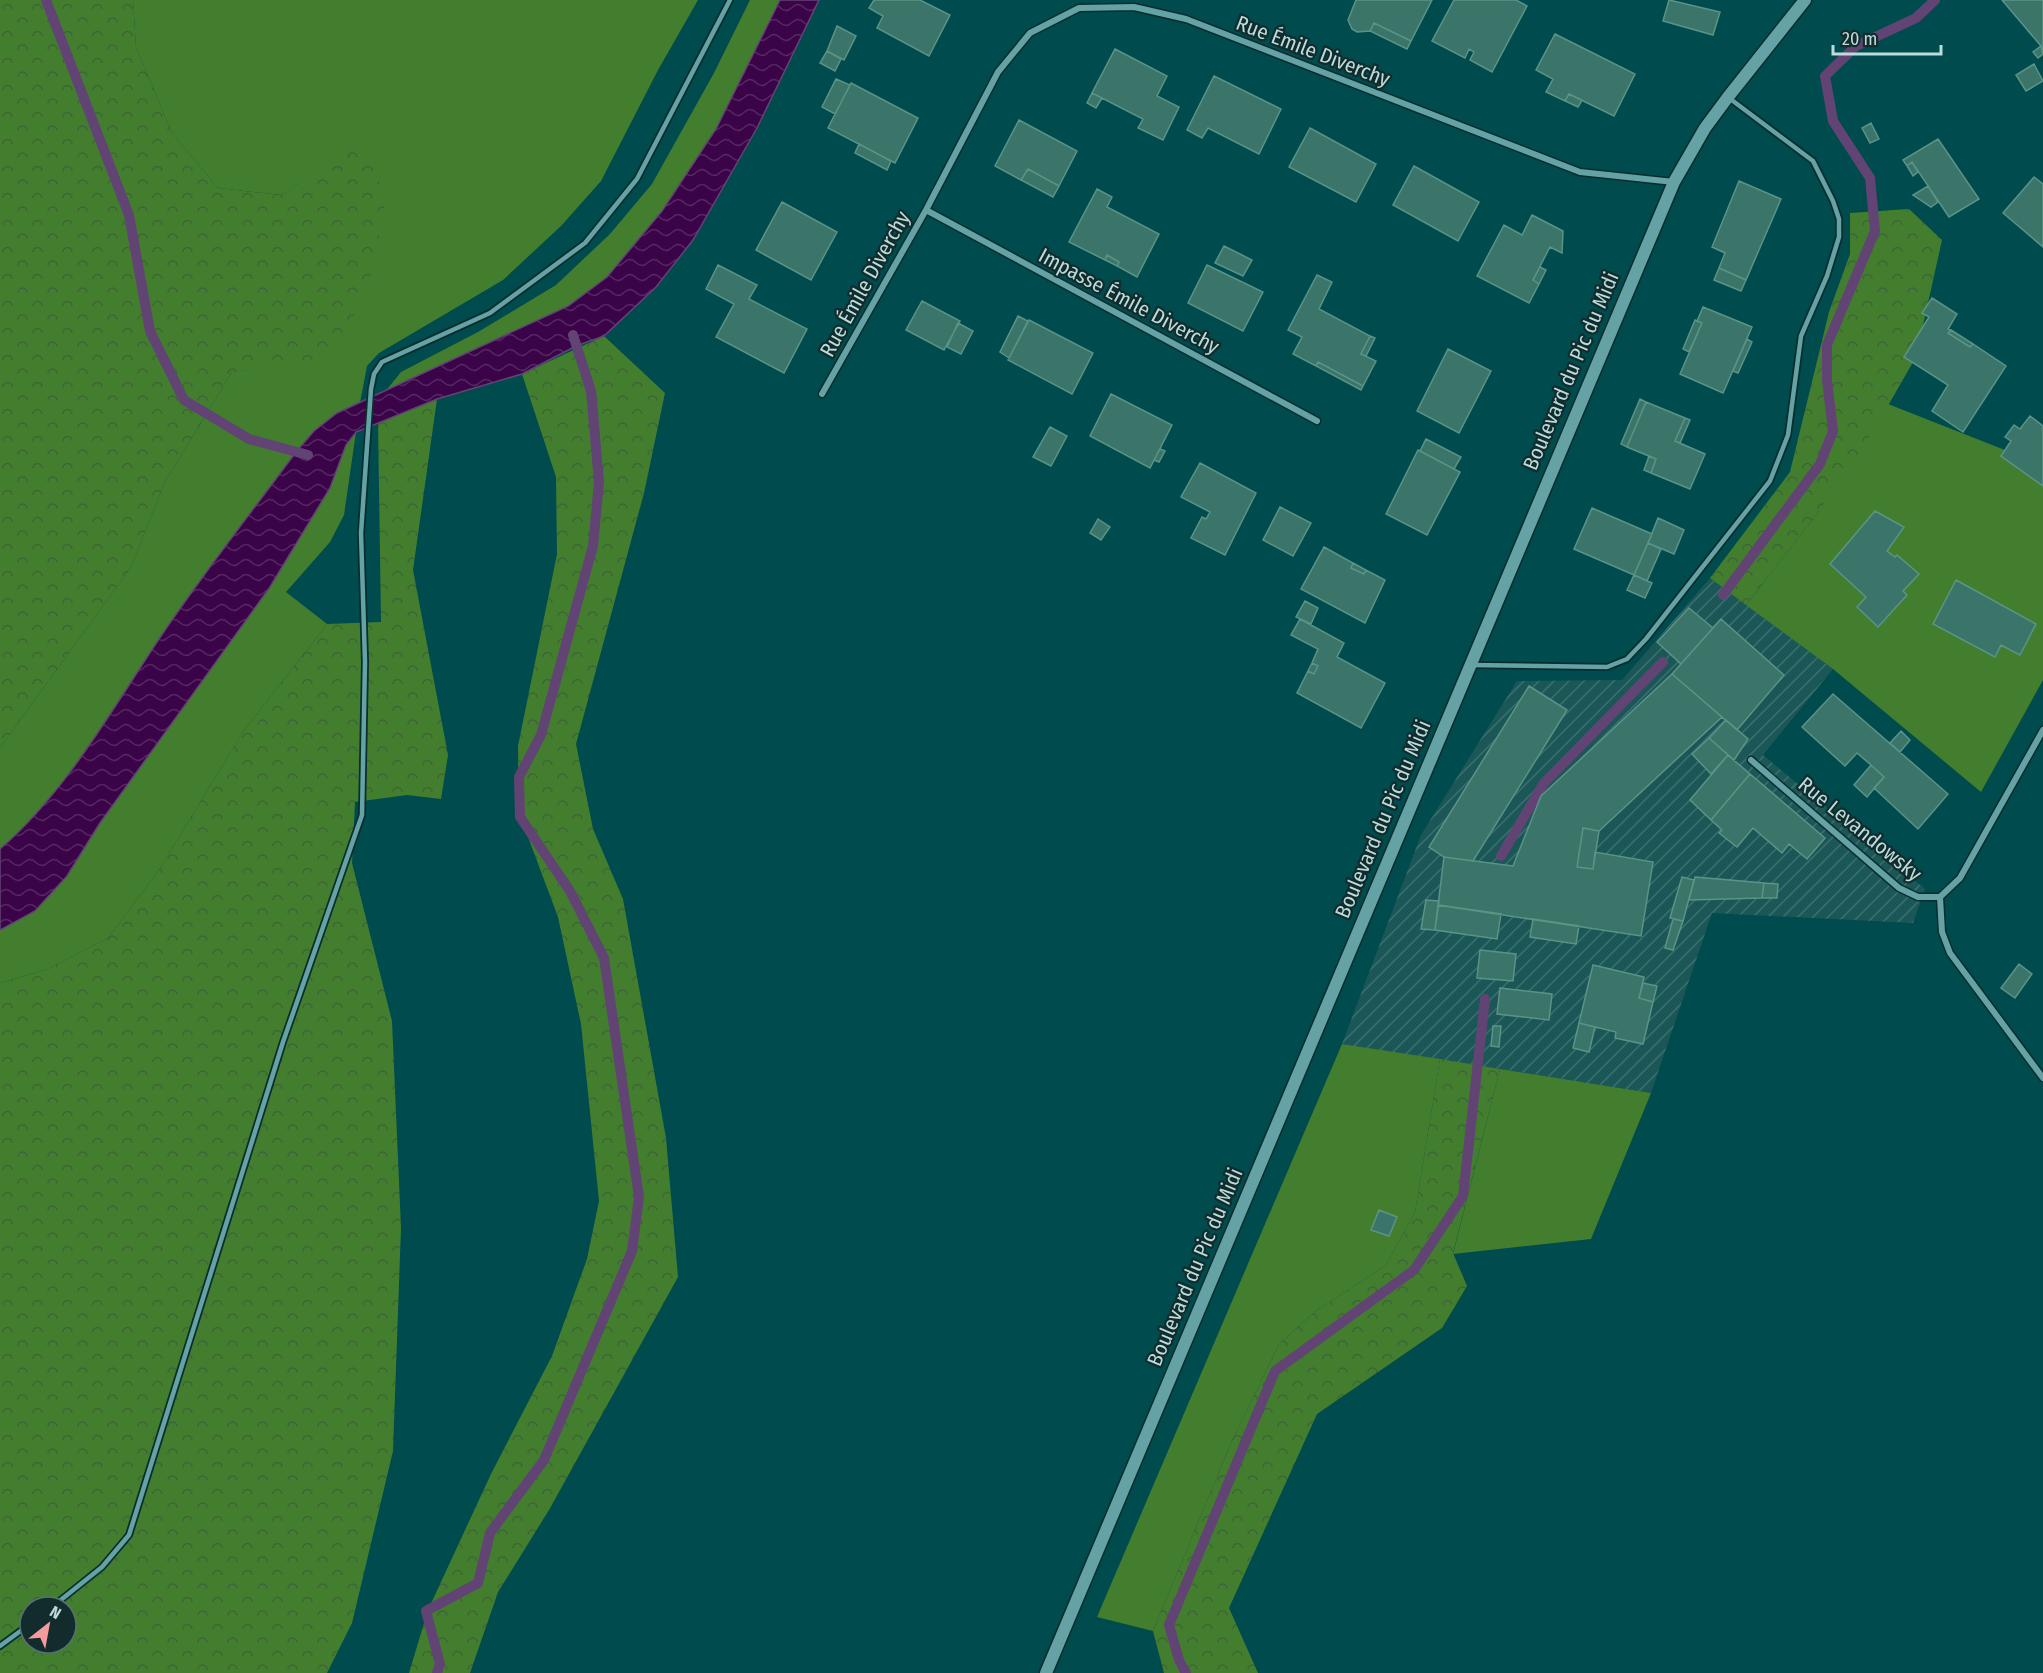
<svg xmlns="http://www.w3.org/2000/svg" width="2043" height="1673" font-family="'Fira Sans Condensed',sans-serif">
  <defs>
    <pattern id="industrial-furrows" width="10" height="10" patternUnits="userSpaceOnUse" patternTransform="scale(1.5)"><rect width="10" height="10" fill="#1c5758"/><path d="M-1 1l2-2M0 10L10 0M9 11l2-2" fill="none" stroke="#3b6f6f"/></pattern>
    <pattern id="forest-crowns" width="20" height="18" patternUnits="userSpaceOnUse" patternTransform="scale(1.5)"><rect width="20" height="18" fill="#437e2f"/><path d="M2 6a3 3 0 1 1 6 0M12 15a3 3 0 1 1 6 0" fill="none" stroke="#3e6338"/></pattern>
    <pattern id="water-waves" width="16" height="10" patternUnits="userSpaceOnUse" patternTransform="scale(1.5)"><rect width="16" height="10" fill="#3b0448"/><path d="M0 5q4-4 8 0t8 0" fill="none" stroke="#552862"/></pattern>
  </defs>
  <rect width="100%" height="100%" fill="#004b4d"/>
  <path fill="url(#industrial-furrows)" d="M1710 578 1833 669 1763 755 1925 889 1913 923 1712 913 1651 1093 1342 1044 1421 835 1517 681 1622 680Z"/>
  <path fill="#437e2f" d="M133 0H698L658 70 601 181 561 226 503 280 379 353 367 366 360 403C333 415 315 429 296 452 250 514 202 575 159 639 111 710 66 792 0 849V748L131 567 165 482 232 372 266 366 342 152 282 195 218 188 172 133 136 47Z
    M750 0H780L716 129 662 211 607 277 568 306 384 393 401 372 478 332 556 285 610 234 652 184 714 73Z
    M1888 404 2043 465V680L1981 792 1833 669 1746 605 1816 515Z
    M356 432 344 515 330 542 286 592 327 624 243 732 159 870 108 938 48 969 0 983V930L35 911 67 876 100 823 270 587 330 488 346 445Z
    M1342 1044 1440 1059 1415 1212 1386 1265 1316 1311 1279 1344 1231 1443 1153 1631 1097 1617Z
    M1500 1069 1651 1093 1591 1239 1453 1254Z"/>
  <path fill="url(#forest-crowns)" fill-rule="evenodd" d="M0 0H133L136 47 172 133 218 188 282 195 342 151 365 152 386 195 373 272 351 321 324 358 232 372 165 482 131 567 0 748Z
    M1909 209 1942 240 1916 357 1874 430 1816 515 1746 605 1710 578 1790 472 1829 312 1850 254V213Z
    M604 336 665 393 644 493 576 744 593 829 623 899 666 1138 678 1277 549 1510 498 1592 470 1673H409L428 1610 491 1474 552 1356 587 1259 599 1201 581 1024 558 917 519 813 518 746 557 554 556 477 522 374Z
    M437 399 413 570 448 755 441 799 407 795 355 802 352 863 392 1021 401 1228 393 1451 352 1623 327 1673H0V983L48 969 108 938 159 870 243 732 327 624 381 622 378 421ZM30 1607H66V1643H30Z
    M1440 1059 1500 1069 1453 1253 1467 1286 1442 1328 1317 1414 1229 1608 1258 1673H1164L1153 1631 1231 1443 1279 1344 1316 1311 1386 1265 1415 1212Z"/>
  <path fill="url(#water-waves)" stroke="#624474" stroke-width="1.5" d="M780 0H819L757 128 693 240 656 287 604 336 576 346 522 374 437 399 356 432 346 445 330 488 270 587 100 823 67 876 35 911 0 930V849C66 792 111 711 159 639 202 575 250 514 296 452L314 431 337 413 568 306 607 277 662 211 716 129Z"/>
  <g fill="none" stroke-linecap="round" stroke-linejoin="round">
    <path stroke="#624474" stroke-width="10" d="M46 0 129 215 150 331 184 400 249 439 308 455
      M1723 595 1820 464 1833 431 1827 380V345L1875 231 1870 178 1833 121 1825 76 1856 46 1916 18 1935 0
      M1501 856 1544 783 1663 662
      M437 1673 440 1664 426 1611 478 1583 490 1533 544 1460 632 1251 639 1197 604 958 570 891 520 817 519 777 541 735 593 546 599 482 591 391 573 335
      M1186 1673 1179 1660 1169 1625 1275 1371 1414 1270 1463 1196 1485 999"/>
  </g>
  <path fill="#3b7569" stroke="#5a9487" stroke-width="1.5" d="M874 0H920L950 15 929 56 877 28 883 16 869 8Z
    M1356 0H1432L1411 41 1374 23 1370 31 1357 32 1352 29 1348 20Z
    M1454 0H1516L1527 6 1492 72 1470 60 1474 52 1469 49 1465 58 1432 41Z
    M1669 0 1720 12 1713 35 1663 21Z
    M2002 0H2043V49L2041 46Z
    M1374 23 1411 41 1407 49 1370 31Z
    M837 26 856 36 844 60 827 51Z
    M1555 34 1635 74 1614 116 1569 94 1565 101 1546 92 1553 79 1536 70Z
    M2041 46 2043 54 2038 58 2033 52Z
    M1115 49 1167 76 1157 96 1179 107 1163 140 1138 128 1143 119 1092 93Z
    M827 51 841 59 835 71 820 63Z
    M2034 64 2043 81 2026 91 2016 75Z
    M1214 76 1281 109 1259 154 1208 128 1202 138 1187 130Z
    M836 79 850 85 835 114 822 107Z
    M851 83 918 118 895 163 828 128Z
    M1092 93 1102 98 1096 108 1087 103Z
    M1569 94 1582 100 1578 107 1565 101Z
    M1019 120 1077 151 1059 186 1028 169 1021 180 995 166Z
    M1871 123 1879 139 1870 143 1862 128Z
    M1310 128 1376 164 1356 202 1289 167Z
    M1938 139 1979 199 1949 217 1912 162 1907 166 1903 160Z
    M859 144 891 161 887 170 855 153Z
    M1912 162 1918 172 1913 176 1907 166Z
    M1414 166 1479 202 1458 241 1393 205Z
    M1028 169 1059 186 1053 197 1021 180Z
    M2034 177 2043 184V247L2003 213Z
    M1739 181 1781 199 1746 280 1719 268 1725 253 1712 247Z
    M1928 186 1938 202 1931 207 1913 195Z
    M1097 189 1112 197 1107 207 1159 234 1137 277 1117 266 1119 262 1107 255 1105 260 1069 242Z
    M782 202 837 232 811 280 756 250Z
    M1532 215 1563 231 1562 253 1550 247 1533 280 1539 284 1529 303 1477 276 1504 225 1522 235Z
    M1224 246 1252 260 1243 276 1215 263Z
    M1107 255 1119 262 1117 266 1105 260Z
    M718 265 757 285 749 299 807 329 784 373 716 337 734 304 706 289Z
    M1207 265 1263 292 1243 331 1188 303Z
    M1540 267 1546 270 1539 284 1533 280Z
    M1719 268 1746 280 1741 291 1714 280Z
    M1317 275 1332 282 1319 309 1370 336 1361 354 1376 361 1363 386 1318 362 1316 366 1293 354 1302 337 1288 330Z
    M1932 298 1957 314 1948 329 1951 330 1948 333 1970 347 1973 344 2006 366 1963 432 1932 411 1948 385 1904 357 1929 317 1922 313Z
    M922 301 960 321 944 350 906 330Z
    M1703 307 1752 327 1723 393 1680 374 1702 323 1697 321Z
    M1018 316 1028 321 1009 358 1000 352Z
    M1029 320 1093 353 1072 394 1008 360Z
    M1695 320 1702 323 1689 352 1683 349Z
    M958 323 973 331 961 354 947 347Z
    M1951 330 1973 344 1970 347 1948 333Z
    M1370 336 1375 338 1366 356 1361 354Z
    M1747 339 1752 342 1738 373 1733 371Z
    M1448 349 1491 371 1459 433 1417 411Z
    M1318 362 1363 386 1361 390 1316 366Z
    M1111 394 1172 425 1150 468 1090 436Z
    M1640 399 1646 402 1627 447 1621 444Z
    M1646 402 1685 418 1675 441 1705 454 1690 489 1651 473 1656 459 1627 447Z
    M2030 416 2043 426V486L2001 456 2011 441 2005 437 2014 425 2020 429Z
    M1685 418 1690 420 1680 443 1675 441Z
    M1050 427 1067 436 1051 466 1033 457Z
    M1426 439 1461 457 1454 469 1420 451Z
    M1160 449 1165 451 1159 462 1154 460Z
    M1418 450 1460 472 1427 535 1386 514Z
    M1649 456 1656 459 1651 473 1644 470Z
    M1200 463 1256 493 1225 555 1191 538 1202 517 1206 519 1210 512 1181 497Z
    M1280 507 1311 523 1293 556 1263 540Z
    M1592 508 1652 534 1634 575 1574 549Z
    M1875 511 1904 527 1887 551 1895 557 1897 555 1919 574 1903 591 1907 595 1878 627 1857 607 1866 597 1830 564Z
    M1658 518 1684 530 1674 554 1648 543Z
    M1098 519 1110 527 1101 540 1090 533Z
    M1648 543 1661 549 1647 581 1634 575Z
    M1324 547 1353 563 1351 568 1364 574 1366 570 1385 580 1365 623 1301 589Z
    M1353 563 1366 570 1364 574 1351 568Z
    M1634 575 1652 583 1645 598 1627 590Z
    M1956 580 2036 624 2020 655 2001 645 1995 657 1933 624Z
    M1305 601 1318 608 1311 624 1296 617Z
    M1689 608 1713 628 1681 664 1657 642Z
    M1300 619 1344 643 1337 657 1385 683 1361 728 1297 693 1308 671 1314 674 1318 666 1312 663 1318 649 1291 635Z
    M1721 619 1784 675 1737 730 1672 674Z
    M1312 663 1318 666 1314 674 1308 671Z
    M1672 674 1722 717 1599 831 1583 828 1577 867 1593 869 1595 852 1653 862 1641 936 1438 905 1444 857 1513 866 1541 796Z
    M1529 686 1567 710 1473 861 1444 857 1429 847Z
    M1833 694 1948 794 1918 829 1874 788 1884 777 1871 765 1857 753 1845 766 1802 727Z
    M1726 720 1748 739 1734 760 1709 738Z
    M1901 731 1910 740 1900 752 1890 743Z
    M1709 738 1728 755 1711 774 1692 754Z
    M1728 755 1750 774 1711 820 1690 800Z
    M1871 765 1884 777 1867 797 1854 785Z
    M1750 774 1825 838 1807 859 1789 844 1782 853 1753 828 1737 847 1719 833 1722 830 1711 820Z
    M1583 828 1599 831 1593 869 1577 867Z
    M1682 877 1694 880 1683 921 1670 918Z
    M1695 877 1764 883 1762 898 1689 900Z
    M1764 883 1778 884 1777 898H1762Z
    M1426 900 1439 901 1435 930 1421 929Z
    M1438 905 1501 914 1497 939 1435 930Z
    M1533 919 1579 926 1576 944 1530 937Z
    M1673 919 1683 921 1673 950 1665 948Z
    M1480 950 1516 954 1513 981 1477 978Z
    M2019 964 2032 974 2015 998 2001 988Z
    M1593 965 1644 977 1639 998 1653 1002 1643 1044 1615 1038 1616 1032 1579 1023Z
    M1643 983 1657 986 1653 1002 1639 998Z
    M1500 988 1552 994 1549 1020 1497 1014Z
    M1579 1023 1595 1027 1589 1052 1573 1048Z
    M1493 1026H1501L1499 1047 1491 1046Z
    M1379 1210 1397 1217 1389 1236 1371 1230Z"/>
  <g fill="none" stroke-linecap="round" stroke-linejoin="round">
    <g stroke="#0b2d2e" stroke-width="8">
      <path id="lane" d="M1471 665 1607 667 1627 659 1646 639 1770 481 1788 435 1801 336 1827 276 1839 237V219L1833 201 1813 161 1729 98
        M52 1607 102 1567 129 1535 283 1042 362 815 365 662 361 533 371 389 374 374 382 362 490 313 585 243 637 179 730 0
        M0 1646 30 1624"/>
    </g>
    <g stroke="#0b2d2e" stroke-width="9">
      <path id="street" d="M926 210 1317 421
        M822 394 926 210 998 72 1030 33 1079 8 1134 7 1186 19 1580 172 1674 182
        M1751 760 1899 888 1918 897H1940L1960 878 2043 730
        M1940 897 1942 932 1950 953 2043 1078"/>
    </g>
    <g stroke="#0b2d2e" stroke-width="15">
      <path id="secondary" d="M1046 1673 1674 182 1705 128 1728 97 1805 0"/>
    </g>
    <use href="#lane" stroke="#64a2a5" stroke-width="4.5"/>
    <use href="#street" stroke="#64a2a5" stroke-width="6"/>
    <use href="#secondary" stroke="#64a2a5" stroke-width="12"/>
  </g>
  <g text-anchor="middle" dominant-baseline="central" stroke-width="4.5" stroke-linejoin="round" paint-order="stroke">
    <g font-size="21" fill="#bcdbdb" stroke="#122c2d">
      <text transform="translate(1313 51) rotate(21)">Rue Émile Diverchy</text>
      <text transform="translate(865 284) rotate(-61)">Rue Émile Diverchy</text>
      <text transform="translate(1129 301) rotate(28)">Impasse Émile Diverchy</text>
      <text transform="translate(1571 371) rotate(-67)">Boulevard du Pic du Midi</text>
      <text transform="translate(1383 819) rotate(-67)">Boulevard du Pic du Midi</text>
      <text transform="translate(1860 829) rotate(39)">Rue Levandowsky</text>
      <text transform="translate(1195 1267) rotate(-67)">Boulevard du Pic du Midi</text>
    </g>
  </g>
  <g transform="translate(48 1625) rotate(31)"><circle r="28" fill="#122c2d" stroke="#567273" stroke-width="1.5"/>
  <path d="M0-4.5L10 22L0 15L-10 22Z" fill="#f59b9d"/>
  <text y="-9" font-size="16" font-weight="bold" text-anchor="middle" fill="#bcdbdb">N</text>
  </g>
  <path d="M1833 45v9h108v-9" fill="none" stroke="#bcdbdb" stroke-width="3"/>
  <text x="1842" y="45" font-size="18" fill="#bcdbdb" stroke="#122c2d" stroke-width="4.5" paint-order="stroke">20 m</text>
</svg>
